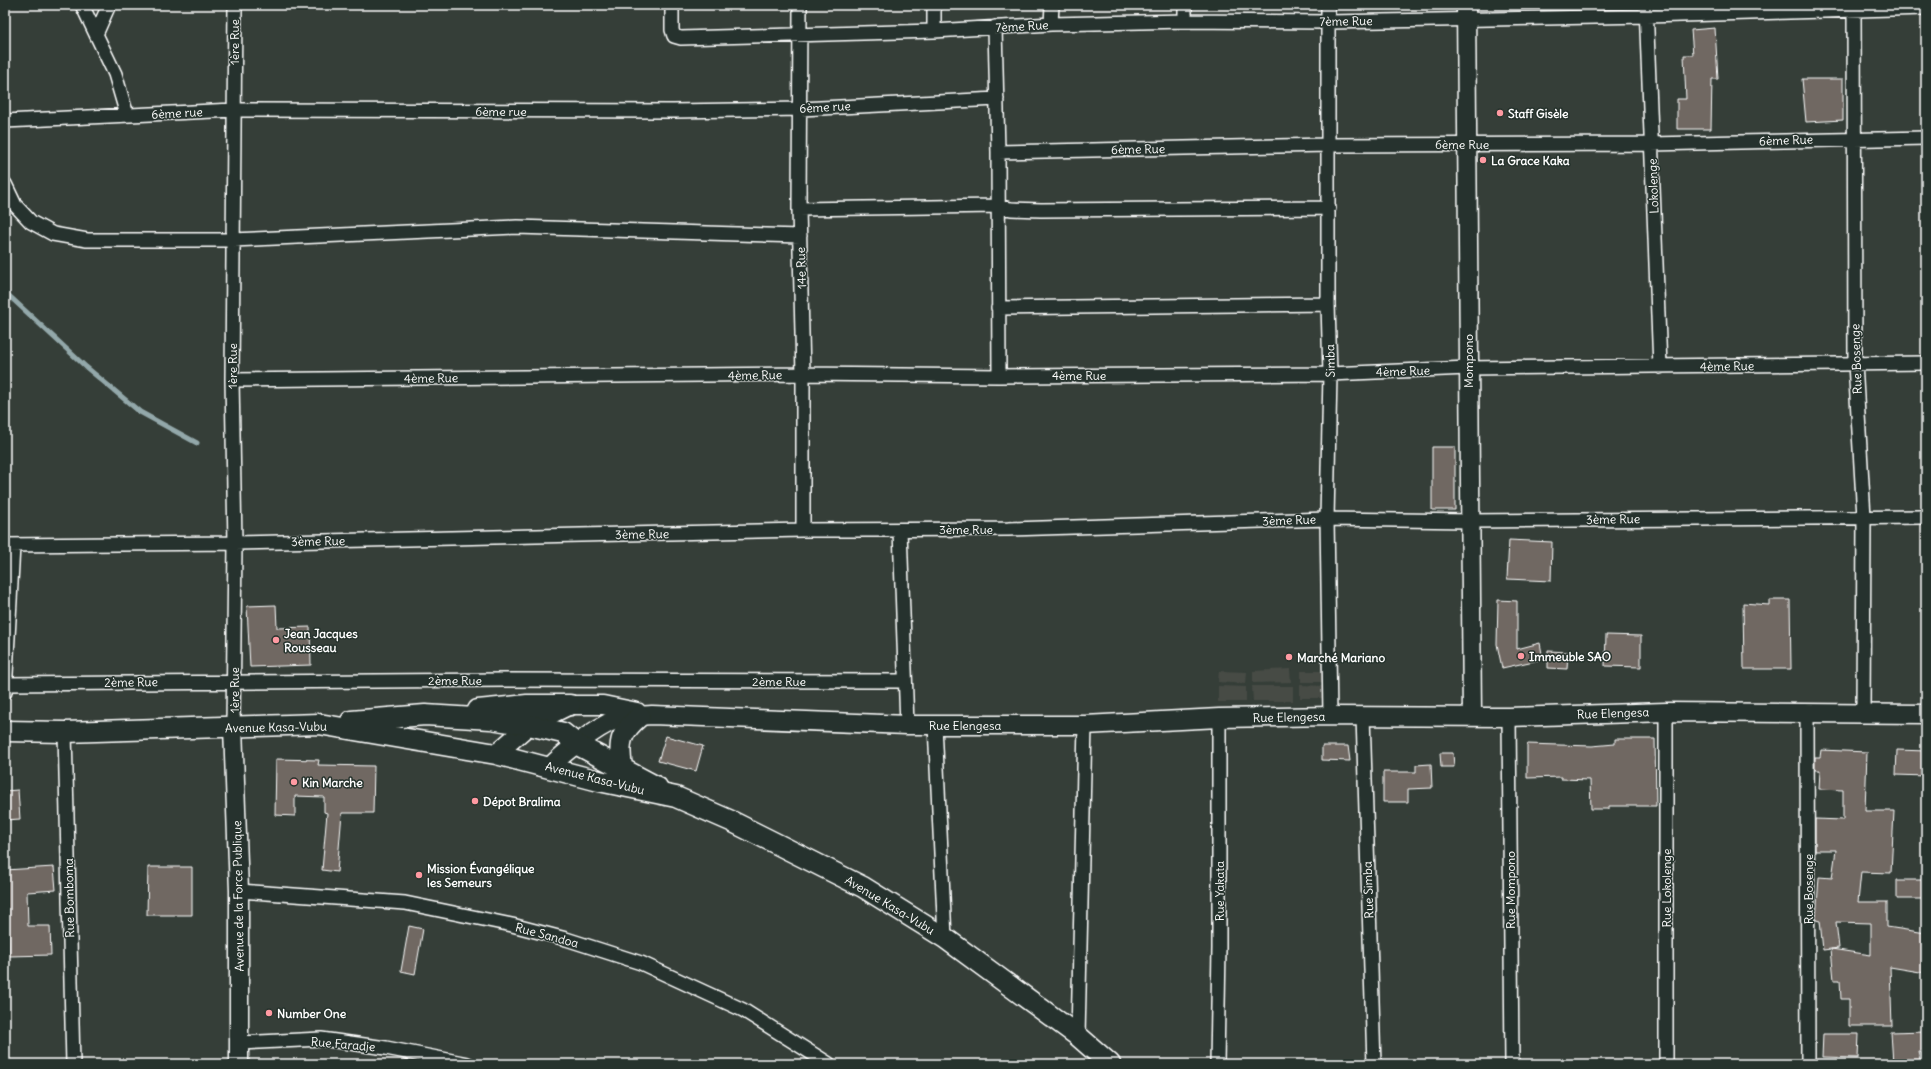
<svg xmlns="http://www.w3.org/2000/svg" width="1931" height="1069" font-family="Delius,sans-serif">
  <rect width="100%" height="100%" fill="#353e38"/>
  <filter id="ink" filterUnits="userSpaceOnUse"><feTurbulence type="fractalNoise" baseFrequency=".025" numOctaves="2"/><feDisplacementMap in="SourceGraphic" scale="8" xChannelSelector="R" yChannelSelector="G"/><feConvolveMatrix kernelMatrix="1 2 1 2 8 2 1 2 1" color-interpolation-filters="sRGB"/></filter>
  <g filter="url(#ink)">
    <path fill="#474b45" d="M1290 669 1291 682 1253 683V671Z
      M1219 671 1247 672 1246 684 1218 682Z
      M1301 671H1322V682H1301Z
      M1300 685 1323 686 1322 698H1300Z
      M1218 686 1246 687V702H1218Z
      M1252 686H1293V701H1253Z"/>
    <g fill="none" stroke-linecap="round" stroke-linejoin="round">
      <path stroke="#93a8aa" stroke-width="5" d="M5 292 86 367 140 412 197 443"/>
    </g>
    <path fill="#706862" stroke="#fff" d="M1715 28 1718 79H1712L1711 129H1677V99H1686L1684 55H1693L1691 30Z
      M1802 79H1843V120L1806 122Z
      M1432 447H1455V510H1432Z
      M1509 540 1552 542 1551 581 1507 579Z
      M1498 600 1517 601V649L1540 643 1543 659 1502 668 1497 644Z
      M1769 600H1790L1791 669H1744L1743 603 1769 605Z
      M276 605 277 628 310 627 311 665 250 667 247 606Z
      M1606 635 1641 636V667L1605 666Z
      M1548 651 1568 652 1567 669 1548 668Z
      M666 736 703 746 696 771 658 761Z
      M1615 739H1655L1656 806H1609V809H1591L1590 780 1561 779V777L1527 778V744L1592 746 1615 744Z
      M1322 746H1348L1350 761 1322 760Z
      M1821 750 1867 752 1865 811H1894L1891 873 1861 872 1858 902H1887V927L1926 933V973L1890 967 1892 1026H1849V999H1841L1840 980H1834L1831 949 1871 955V923L1836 922 1839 948 1823 950 1820 921 1816 920 1819 877 1832 878 1836 850H1815V819L1843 820V790L1819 789 1820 770H1815V757H1820Z
      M1897 750 1926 751V776L1896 775Z
      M1440 753H1453L1454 767H1441Z
      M276 759 319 760 318 765 374 766 373 813H342L337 872 322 870 327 813 324 812V797L295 796V816L275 815Z
      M1431 764 1432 788 1408 789V802H1383V772H1416V765Z
      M18 790 20 819 5 820V791Z
      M54 867 56 890 27 892 28 926H50L51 955 9 956 8 914 5 915V870Z
      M148 867H192V915H147Z
      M1897 880H1926V899H1897Z
      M409 926 423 929 415 974 401 971Z
      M1925 1031 1926 1051H1918L1921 1064H1893L1891 1032Z
      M1823 1034H1859L1858 1058 1822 1057Z"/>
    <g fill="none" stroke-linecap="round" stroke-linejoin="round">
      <g stroke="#fff" stroke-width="16">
        <path id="street" d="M82 5 115 74 127 115
          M672 5V30L674 36 681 38 934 31 1051 24 1185 21 1329 22 1647 16 1926 8
          M800 5 799 209 803 374V530
          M934 5V31
          M1185 5V21
          M1328 5V304L1330 374 1327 519 1330 716
          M1646 5 1660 367
          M1854 5 1855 363 1864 517 1863 713
          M1051 24 1052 5
          M995 27 998 152 999 376
          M97 32 109 5
          M5 121 234 110 673 111 801 109 997 99
          M998 152 1329 145 1651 144 1926 138
          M5 184 15 205 31 222 53 234 87 240H233L517 227 800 236
          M799 209 997 206 1011 209 1041 210 1329 208
          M998 308 1328 304
          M232 380 803 374 999 376 1330 374 1468 368 1926 363
          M900 530 907 725
          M5 545 235 543 803 530 1008 529 1327 519 1470 521 1926 517
          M5 684 505 680 905 681
          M5 692 13 546
          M1807 714 1808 1064
          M1363 716 1374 1064
          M1509 717 1512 1064
          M935 725 945 938
          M233 727 235 543 232 380 235 5
          M65 732 73 1064
          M239 891 405 903 512 925 566 939 641 963 743 1010 829 1064
          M1078 1036 1085 725
          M240 1043 321 1039 386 1048 468 1064
          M1217 1064 1219 948V718
          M1666 1064V712"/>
      </g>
      <g stroke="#fff" stroke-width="21">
        <path id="secondary" d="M1466 5 1472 717
          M233 727 239 891V1064
          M496 754 529 725 570 705H603L637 712
          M550 767C563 753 597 727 615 720 626 716 640 716 652 715L907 725H1085L1219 718 1330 716 1509 717 1666 712 1926 714"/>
      </g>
      <g stroke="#fff" stroke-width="23">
        <path id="primary" d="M478 710 527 705H570
          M351 721 425 715 491 719 529 725 563 733 578 745 657 787
          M5 731 65 732 319 724 496 754 599 781 676 797 731 821 863 887 945 938 1078 1036 1110 1064
          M622 767C618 742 620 733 640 716"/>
      </g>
      <use href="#street" stroke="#26332d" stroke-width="13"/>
      <use href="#secondary" stroke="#26332d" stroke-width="18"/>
      <use href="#primary" stroke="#26332d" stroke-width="20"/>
    </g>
  </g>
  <g fill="#ff9aa2" stroke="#26332d" stroke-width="1.5">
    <circle cx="1500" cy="113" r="4"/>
    <circle cx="1483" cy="160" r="4"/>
    <circle cx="276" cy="640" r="4"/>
    <circle cx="1521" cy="656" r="4"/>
    <circle cx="1289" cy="657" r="4"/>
    <circle cx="294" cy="782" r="4"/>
    <circle cx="475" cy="801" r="4"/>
    <circle cx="419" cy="875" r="4"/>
    <circle cx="269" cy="1013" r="4"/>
  </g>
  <g text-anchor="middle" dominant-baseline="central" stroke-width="3" stroke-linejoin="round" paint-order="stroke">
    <g font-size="12" fill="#fff" stroke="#26332d">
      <text transform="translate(1346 21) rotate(-1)">7ème Rue</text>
      <text transform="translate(1022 26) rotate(-3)">7ème Rue</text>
      <text transform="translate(234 42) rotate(-90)">1ère Rue</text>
      <text transform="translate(825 107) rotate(-3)">6ème rue</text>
      <text x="501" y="111">6ème rue</text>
      <text transform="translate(177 113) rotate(-3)">6ème rue</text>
      <text transform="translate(1786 140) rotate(-2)">6ème Rue</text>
      <text x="1462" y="144">6ème Rue</text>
      <text transform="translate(1138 149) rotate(-1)">6ème Rue</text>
      <text transform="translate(1653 186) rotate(-92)">Lokolenge</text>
      <text transform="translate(801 268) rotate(-92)">14e Rue</text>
      <text transform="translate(1856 359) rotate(-92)">Rue Bosenge</text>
      <text transform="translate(1330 361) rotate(-91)">Simba</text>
      <text transform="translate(1468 361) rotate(-90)">Mompono</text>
      <text transform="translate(232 366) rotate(-90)">1ère Rue</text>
      <text transform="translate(1727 366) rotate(-1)">4ème Rue</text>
      <text transform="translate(1403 371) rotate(-2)">4ème Rue</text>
      <text transform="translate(755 375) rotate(-1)">4ème Rue</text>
      <text x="1079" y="375">4ème Rue</text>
      <text transform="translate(431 378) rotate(-1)">4ème Rue</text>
      <text transform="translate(1613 519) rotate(-1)">3ème Rue</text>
      <text transform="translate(1289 520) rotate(-2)">3ème Rue</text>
      <text x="966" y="529">3ème Rue</text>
      <text transform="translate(642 534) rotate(-1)">3ème Rue</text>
      <text transform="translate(318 541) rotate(-1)">3ème Rue</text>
      <text x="455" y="680">2ème Rue</text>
      <text x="779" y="681">2ème Rue</text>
      <text transform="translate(131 682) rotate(-1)">2ème Rue</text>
      <text transform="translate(234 690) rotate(-90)">1ère Rue</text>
      <text transform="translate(1613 713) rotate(-2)">Rue Elengesa</text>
      <text transform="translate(1289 717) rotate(-1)">Rue Elengesa</text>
      <text x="965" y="725">Rue Elengesa</text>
      <text transform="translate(276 727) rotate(-1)">Avenue Kasa-Vubu</text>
      <text transform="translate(595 778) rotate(14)">Avenue Kasa-Vubu</text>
      <text transform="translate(1666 888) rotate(-90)">Rue Lokolenge</text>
      <text transform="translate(1808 889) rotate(-90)">Rue Bosenge</text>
      <text transform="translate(1368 890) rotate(-92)">Rue Simba</text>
      <text transform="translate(1510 890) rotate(-90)">Rue Mompono</text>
      <text transform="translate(1219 891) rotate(-90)">Rue Yakata</text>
      <text transform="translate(238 896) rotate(-91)">Avenue de la Force Publique</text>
      <text transform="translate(69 898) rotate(-91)">Rue Bomboma</text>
      <text transform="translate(890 905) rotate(31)">Avenue Kasa-Vubu</text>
      <text transform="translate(547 935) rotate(15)">Rue Sandoa</text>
      <text transform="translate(343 1044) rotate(5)">Rue Faradje</text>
    </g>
    <g font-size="12" font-weight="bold" fill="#fff" stroke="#26332d" text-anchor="start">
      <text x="1508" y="113">Staff Gisèle</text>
      <text x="1491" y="160">La Grace Kaka</text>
      <text x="284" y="633">Jean Jacques<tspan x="284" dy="14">Rousseau</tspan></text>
      <text x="1529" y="656">Immeuble SAO</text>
      <text x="1297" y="657">Marché Mariano</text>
      <text x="302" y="782">Kin Marche</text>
      <text x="483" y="801">Dépot Bralima</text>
      <text x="427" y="868">Mission Évangélique<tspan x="427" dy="14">les Semeurs</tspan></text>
      <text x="277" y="1013">Number One</text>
    </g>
  </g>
  <rect width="1931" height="1069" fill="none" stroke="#26332d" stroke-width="20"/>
  <rect x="10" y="10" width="1911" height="1049" fill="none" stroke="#fff" stroke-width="1.5" filter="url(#ink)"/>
</svg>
